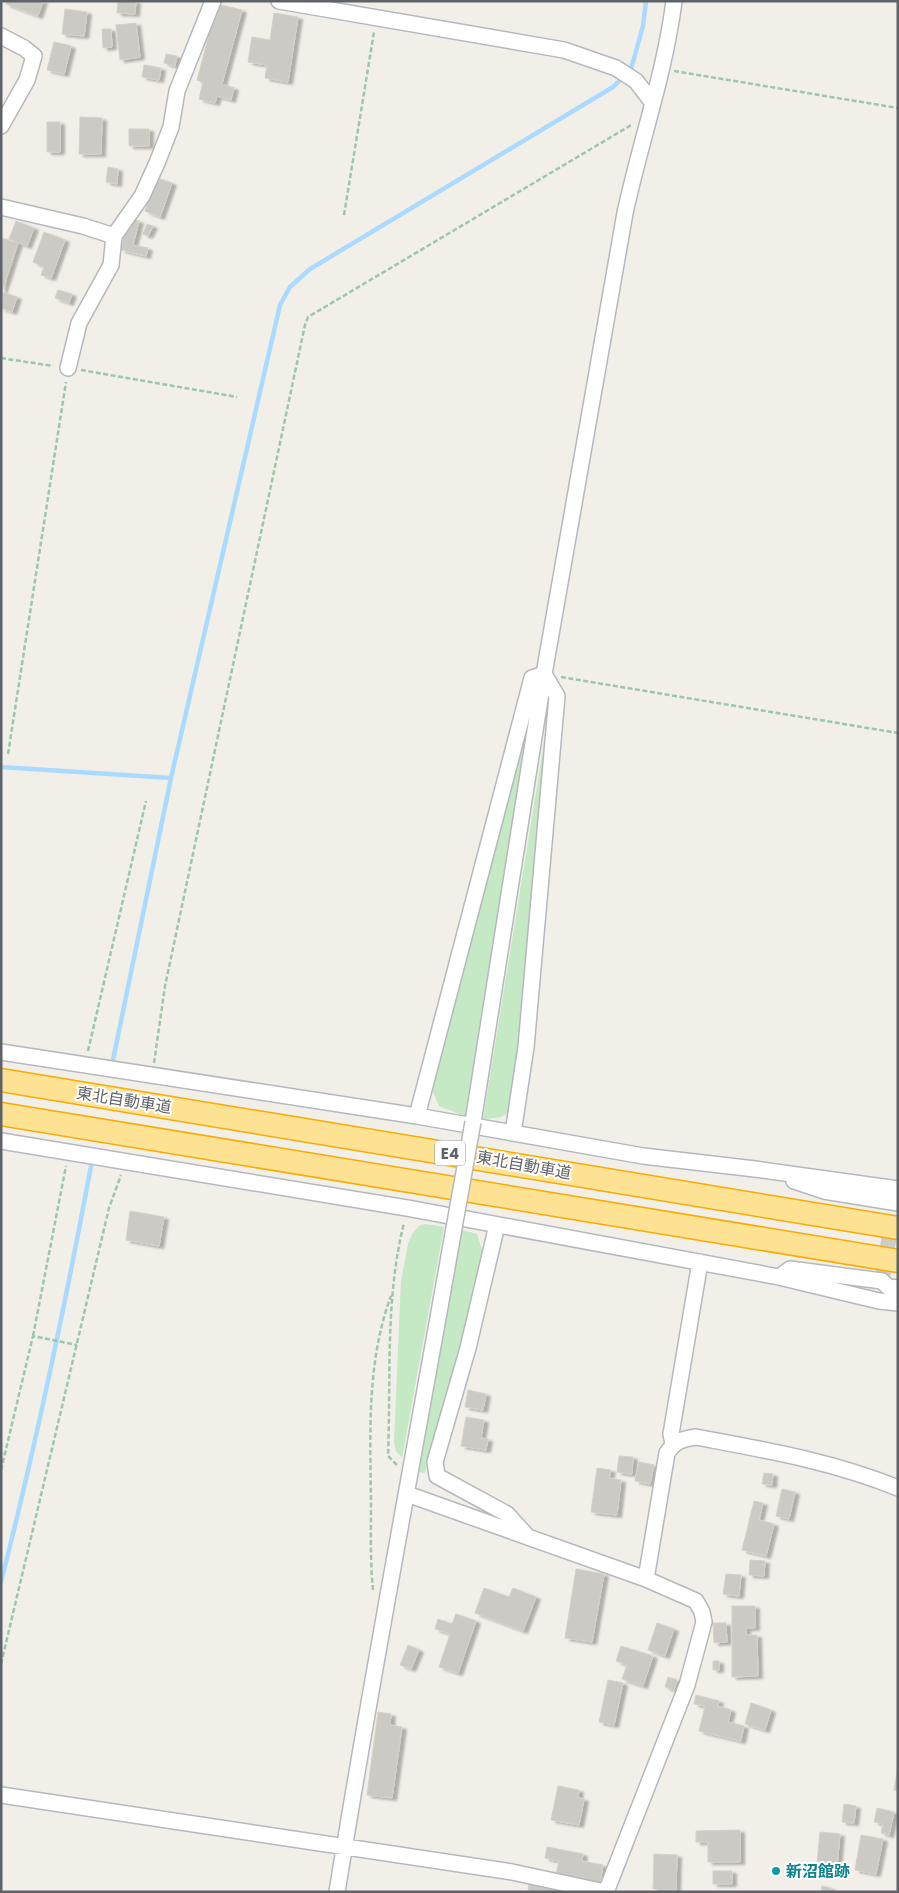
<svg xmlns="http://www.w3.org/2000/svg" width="899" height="1893" font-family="Poppins,'Noto Sans JP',sans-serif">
  <defs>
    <filter id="shadow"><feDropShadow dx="4.5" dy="2.5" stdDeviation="1" flood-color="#0004"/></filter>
  </defs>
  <rect width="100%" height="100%" fill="#f1efe8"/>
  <path fill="#c5e8c5" d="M531 703 465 1116 439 1106 432 1089Z
    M550 706 520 1052C518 1065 515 1106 506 1114 500 1119 491 1118 483 1119Z
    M426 1224 444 1227 402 1458 396 1451 394 1442 401 1281 408 1244 412 1234 420 1225Z
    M462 1230 477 1234 483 1253 471 1308 425 1473 417 1472Z"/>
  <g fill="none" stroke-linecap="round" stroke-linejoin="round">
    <path stroke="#aadaff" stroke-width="4.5" d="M1 767 171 778
      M113 1060 171 778 280 305 290 287 310 269 613 87 631 69 643 26 646 1
      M1 1582C36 1444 65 1306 91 1166"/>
  </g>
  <path fill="#cccac5" stroke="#d6d1c6" filter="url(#shadow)" d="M7 1H43L38 16 6 4Z
    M118 1H136L135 14 117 13Z
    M217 4 242 10 222 84 234 88 231 100 217 96 215 103 199 99 203 82 197 80Z
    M65 9 87 12 84 36 62 34Z
    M274 13 298 17 288 82 265 78 267 65 248 62 252 37 270 40Z
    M136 23 140 57 120 60 116 25Z
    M102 29H111L112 47 103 48Z
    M54 42 71 46 64 74 47 70Z
    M166 54 177 56 175 66 164 63Z
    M144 65 161 68 159 80 142 77Z
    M80 117 102 118 101 154H79Z
    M47 122H60V152H47Z
    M129 129H149V146H129Z
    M108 167 118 169 117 184 106 182Z
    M157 178 172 183 160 217 145 211Z
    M128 218 139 221 133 245 148 248 146 256 121 250Z
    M16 221 34 228 27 246 9 239Z
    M147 224 153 226 148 236 143 234Z
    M44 232 65 240 51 278 41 275 44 267 33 262Z
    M1 238 18 243 2 292 17 297 12 312 1 308Z
    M58 290 72 294 69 303 55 298Z
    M130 1211 164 1217 159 1246 126 1240Z
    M468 1390 486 1394 483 1410 465 1407Z
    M466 1417 484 1420 481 1438 488 1439 486 1450 461 1446Z
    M619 1456 633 1457 632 1474 617 1472Z
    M639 1462 654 1465 650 1484 635 1481Z
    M597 1468 611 1470 609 1478 621 1480 617 1515 591 1512Z
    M764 1473 773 1474 772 1485 762 1484Z
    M782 1489 795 1492 789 1519 776 1516Z
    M754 1501 763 1503 759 1520 774 1524 766 1556 742 1550Z
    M750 1560 765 1561 764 1576 749 1575Z
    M576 1569 604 1574 592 1642 565 1638Z
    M726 1574 741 1575 739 1596 723 1594Z
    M484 1588 509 1597 513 1588 536 1597 523 1631 475 1613Z
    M732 1606H755V1628H746V1635H757L758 1676 732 1677Z
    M456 1614 476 1621 458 1673 439 1667 450 1634 435 1629 438 1619 452 1624Z
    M657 1623 674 1629 665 1656 648 1650Z
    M713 1623H726L727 1642 714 1643Z
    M408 1645 419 1650 411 1669 400 1665Z
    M621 1646 653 1656 643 1686 622 1679 627 1665 616 1661Z
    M713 1661H719V1670H713Z
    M668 1677 677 1680 674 1690 665 1687Z
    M608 1680 623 1683 614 1725 599 1722Z
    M696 1695 719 1701 718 1706 731 1710 728 1722 744 1726 741 1741 699 1731 705 1706 694 1704Z
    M751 1703 771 1710 765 1730 745 1724Z
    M378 1712 391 1714 390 1725 402 1727 392 1798 367 1795Z
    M898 1766V1791L894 1790Z
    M558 1786 579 1790 578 1798 584 1799 579 1825 551 1820Z
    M844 1804 856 1806 854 1823 842 1822Z
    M877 1808 894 1812 889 1835 881 1833 883 1824 874 1822Z
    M740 1830V1862H708V1842H696V1831Z
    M820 1832 840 1834 837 1866 817 1864Z
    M861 1835 883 1839 876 1874 855 1870Z
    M547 1847 583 1854 582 1861 603 1865 600 1883 556 1875 559 1861 545 1858Z
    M654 1854 677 1855 676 1890 653 1889Z
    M713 1871H732V1884H713Z
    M529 1883 558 1888V1892H528Z
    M822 1886 831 1888 830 1892H821Z"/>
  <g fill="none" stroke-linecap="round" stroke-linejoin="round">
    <path stroke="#ccccc8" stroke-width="15" stroke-dasharray="15 8" stroke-linecap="butt" d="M883 1275 893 1213"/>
    <g stroke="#b5b8bc" stroke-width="18">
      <path id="minor" d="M279 1 564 50 616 68 636 81 652 102
        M1 36 24 48 34 56 27 80 1 126
        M1 207 83 226 114 236
        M68 368 79 323 111 265 114 236 142 196 157 163 171 127 177 91 213 1
        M1 1052 417 1116 643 1156 755 1169 898 1189
        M417 1116 532 678 544 674 557 696 526 1047 513 1133
        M473 1122 544 674 625 213C640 143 665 73 674 1
        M1 1141 407 1208 779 1277 879 1301 898 1303
        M794 1181 824 1191 898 1203
        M497 1225 468 1348 435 1462 437 1476 507 1514 528 1537
        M779 1277 790 1269 882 1281 888 1287 898 1288
        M673 1444 671 1434 700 1262
        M407 1494 646 1579 696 1601 702 1612 704 1622 687 1685 606 1892
        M646 1579 667 1453C675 1441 682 1439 696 1437 765 1450 832 1461 898 1488
        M1 1795 512 1872 605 1892
        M337 1892C372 1675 413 1460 451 1245"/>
    </g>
    <g stroke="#f9ab00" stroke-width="25">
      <path id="highway" d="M1 1080 898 1228
        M1 1114 898 1261"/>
    </g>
    <path stroke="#9cc7a9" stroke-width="2.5" stroke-dasharray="5 2.5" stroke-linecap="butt" d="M674 71 898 108
      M344 215 374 32
      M1 358 53 366
      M81 370 237 397
      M561 677 898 733
      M8 754 66 382
      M88 1051 146 801
      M154 1063 165 986 305 325 308 317 633 124
      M33 1336 66 1166
      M397 1465 388 1456C391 1378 385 1298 404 1223
      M1 1470 33 1336 77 1345
      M373 1590C370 1560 371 1529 371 1499 370 1432 367 1360 391 1296
      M1 1664 109 1208 121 1175"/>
    <use href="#minor" stroke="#fff" stroke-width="15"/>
    <use href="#highway" stroke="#fde293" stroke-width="22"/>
    <g stroke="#b5b8bc" stroke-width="18" stroke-linecap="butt">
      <path id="minor-bridge" d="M451 1245 473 1122"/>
    </g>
    <use href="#minor-bridge" stroke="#fff" stroke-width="15"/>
  </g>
  <circle fill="#0f9aa8" stroke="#fff" stroke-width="2" cx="776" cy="1871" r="5"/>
  <g text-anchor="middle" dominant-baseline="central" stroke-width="4" stroke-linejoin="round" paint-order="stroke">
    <rect fill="#fff" stroke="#8f9295" stroke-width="1" x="435" y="1140.5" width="30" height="25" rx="4"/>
    <g font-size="15" font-weight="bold" fill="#5f6368">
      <text x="450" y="1153">E4</text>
    </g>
    <g font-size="16" fill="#5f6368" stroke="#fff">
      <text transform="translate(124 1100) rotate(9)">東北自動車道</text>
      <text transform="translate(524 1165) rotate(10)">東北自動車道</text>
    </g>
    <g font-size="16" font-weight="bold" fill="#0d838f" stroke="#fff" text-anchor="start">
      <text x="786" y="1871">新沼館跡</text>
    </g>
  </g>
  <rect width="899" height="1893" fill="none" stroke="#5f6368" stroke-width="5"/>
</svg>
